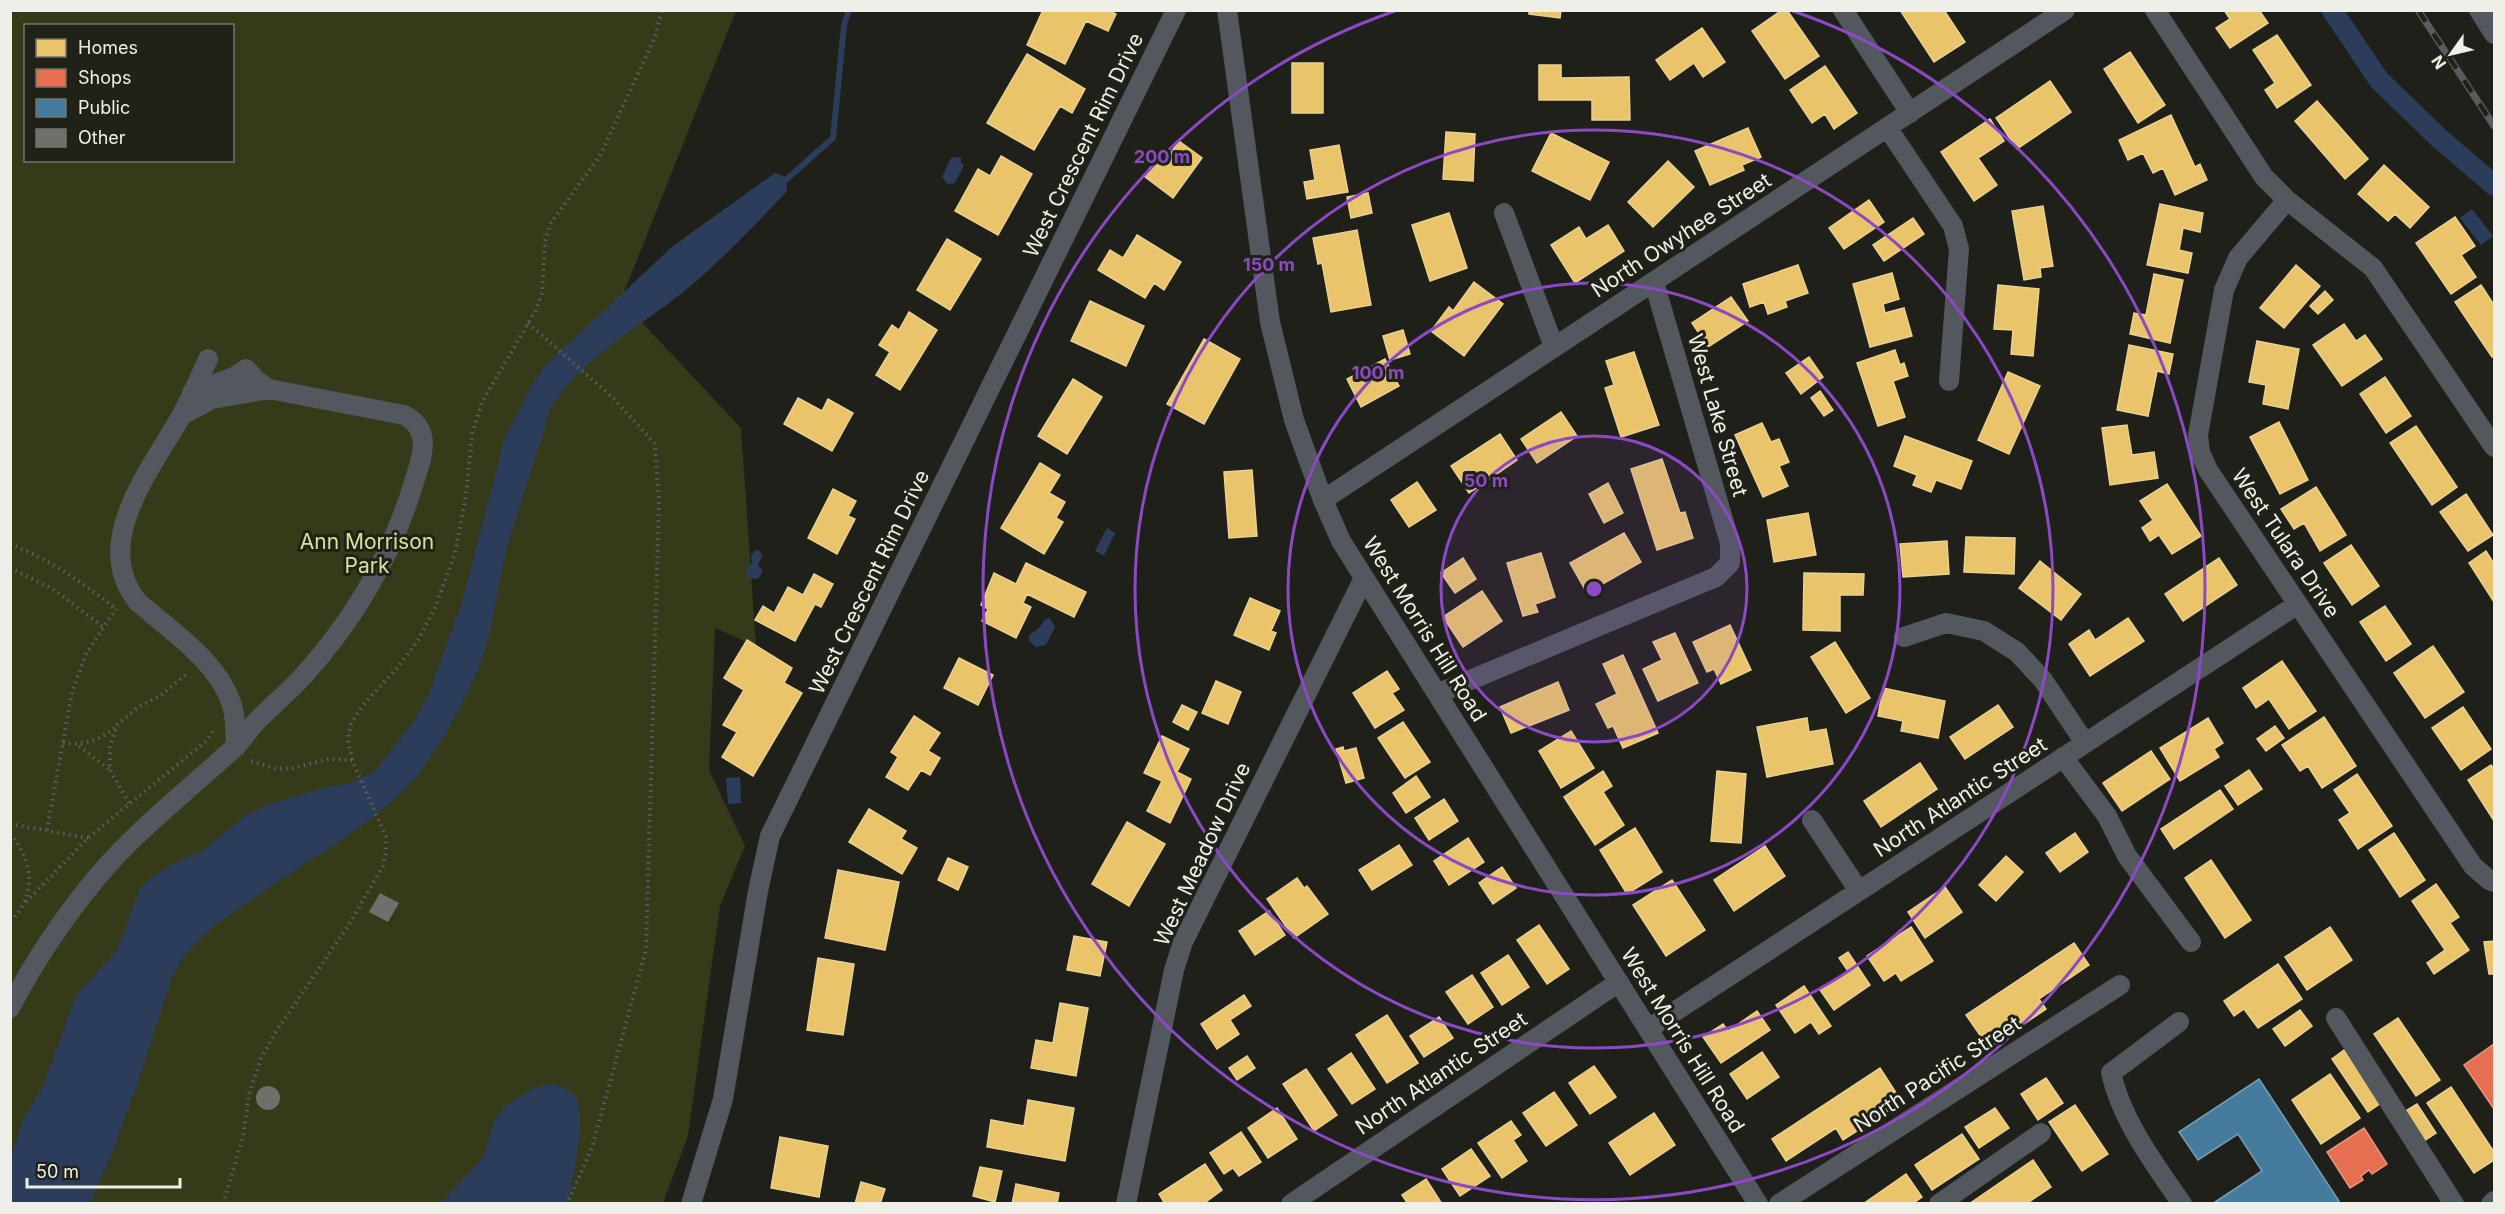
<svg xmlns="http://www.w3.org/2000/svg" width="2505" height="1214" font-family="Inter,sans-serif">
  <rect width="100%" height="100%" fill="#1f201a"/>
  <path fill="#353b19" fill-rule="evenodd" d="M10 11H736L621 300 741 428 756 646 715 628 709 770 745 846 720 906 688 1136 663 1203H11ZM26 26H232V160H26Z"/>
  <path fill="#2c3d5c" d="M957 157 961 158V163L964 165 955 183 947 184 942 177 951 158Z
    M775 173 786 177 787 191C753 227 720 262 682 293 637 329 579 359 550 410 537 456 520 502 507 549 498 581 495 614 486 646 475 686 435 759 406 788 363 831 308 860 259 895 224 919 190 938 172 978L136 1087 113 1151 90 1203H11V1157L23 1120 43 1087 76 995 117 951 139 890 151 878 165 868 202 851 248 814 271 804 327 787 348 784 374 772 414 721 429 694 462 602 505 438 530 388 545 366 673 246Z
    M2472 209 2493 236 2481 245 2460 218Z
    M1107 528 1115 533 1104 556 1095 551Z
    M756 550 760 551 762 555 758 566 762 569V573L758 579 749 578 746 570 752 563 751 555Z
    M1050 618 1055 627 1046 645 1035 647 1029 640V635L1040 627 1045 619Z
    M740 777 741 803 728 804 726 778Z
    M550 1084C561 1086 571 1089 577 1100 586 1117 572 1183 568 1203H441L484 1156 494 1122 504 1107 534 1088Z"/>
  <path fill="#e9c46a" stroke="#ead190" stroke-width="1.5" d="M1043 10H1108L1116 14 1108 31 1086 21 1065 64 1027 45Z
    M1529 10H1561L1560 18 1529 14Z
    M1782 10H1787L1819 56 1785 79 1752 31Z
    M1900 10H1944L1965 42 1934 62Z
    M2224 10H2259L2268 23 2230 48 2216 28 2230 19Z
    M1702 28 1725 62 1703 77 1694 63 1670 80 1656 60Z
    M2277 35 2311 85 2277 108 2265 90 2275 83 2253 50Z
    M2130 52 2165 105 2138 123 2104 69Z
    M1027 54 1085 89 1072 113 1060 106 1034 150 987 123Z
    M1292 63H1323V113H1292Z
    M1539 65H1561V78L1629 77 1630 120H1592V100H1539Z
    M1825 66 1857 113 1834 129 1825 114 1812 123 1790 90Z
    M2050 81 2071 112 2017 149 1996 118Z
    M2317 101 2368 159 2345 179 2295 121Z
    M2171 115 2195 167 2200 164 2207 180 2175 195 2163 168 2153 173 2143 153 2128 160 2119 140Z
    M1990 119 2004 141 1978 158 1997 185 1974 201 1941 152Z
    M1748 128 1761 157 1742 165 1744 170 1710 185 1695 151Z
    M1446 132 1475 134 1473 181 1443 179Z
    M1551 133 1609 162 1590 200 1532 171Z
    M1179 141 1202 158 1173 198 1144 176 1155 161 1162 166Z
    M1339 145 1348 192 1307 199 1304 182 1315 180 1310 150Z
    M1001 156 1032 174 998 235 955 211 978 169 990 176Z
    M1668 161 1694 187 1653 227 1628 202Z
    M2384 165 2429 207 2410 228 2395 214 2388 221 2358 194Z
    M1368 193 1372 213 1351 218 1347 197Z
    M1869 200 1884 222 1844 249 1829 228Z
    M2160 204 2203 213 2200 232 2183 228 2179 250 2192 253 2188 273 2147 265Z
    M2043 206 2053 266 2040 268 2041 277 2024 280 2012 211Z
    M1449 213 1467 268 1430 281 1412 225Z
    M2455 217 2475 246 2461 255 2476 277 2451 294 2416 243Z
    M1913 218 1924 234 1884 261 1873 245Z
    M1608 225 1624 251 1575 283 1551 245 1579 227 1586 239Z
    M1357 230 1371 305 1331 312 1322 263 1318 264 1313 238Z
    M1137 235 1181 262 1164 290 1154 283 1145 298 1098 270 1110 250 1123 258Z
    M947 239 981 259 950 310 917 290Z
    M1798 265 1808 293 1785 301 1787 307 1768 314 1764 302 1750 307 1743 284Z
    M2296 265 2320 286 2284 328 2260 308Z
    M1892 273 1899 299 1883 304 1885 313 1904 308 1912 336 1870 347 1853 284Z
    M2154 274 2183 280 2170 343 2130 334 2134 313 2146 315Z
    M1474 282 1503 304 1464 356 1431 331 1449 307 1453 311Z
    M1998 285 2039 289 2033 356 2011 354 2013 330 1994 329Z
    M2481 285 2494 305V356L2492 357 2455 302Z
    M2325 291 2333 300 2318 314 2310 306Z
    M1731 297 1748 321 1708 347 1692 323Z
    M1090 301 1144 326 1126 366 1071 341Z
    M909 312 937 330 900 390 876 375 890 352 879 345 892 325 899 330Z
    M2344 324 2356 341 2365 335 2382 359 2342 386 2313 345Z
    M1403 330 1410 354 1390 360 1383 336Z
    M1204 339 1240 359 1204 424 1167 404Z
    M2257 341 2299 349 2288 409 2263 404 2266 385 2249 382Z
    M2129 345 2173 354 2169 374 2157 371 2148 416 2117 410Z
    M1895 350 1900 365 1904 363 1908 376 1893 381 1905 417 1878 426 1857 363Z
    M1634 352 1659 425 1621 437 1605 388 1614 385 1606 361Z
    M1809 357 1823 377 1801 394 1786 373Z
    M1385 359 1399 386 1361 407 1347 379Z
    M2008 372 2040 386 2009 454 1978 440Z
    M2385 377 2411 416 2386 433 2360 394Z
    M1073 379 1102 397 1067 454 1038 436Z
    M1820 391 1833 410 1824 416 1811 398Z
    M798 398 822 411 828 399 853 413 832 451 784 424Z
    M1561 412 1577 436 1537 463 1521 439Z
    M2279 422 2308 480 2280 494 2250 437Z
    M1762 423 1771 442 1779 439 1789 462 1779 466 1788 486 1763 497 1735 435Z
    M2127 425 2132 455 2154 452 2158 478 2110 485 2102 428Z
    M2416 426 2457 487 2432 505 2390 443Z
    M1500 434 1517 460 1469 493 1451 466Z
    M1905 436 1972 461 1961 489 1936 480 1931 492 1913 485 1917 475 1894 466Z
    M1662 459 1680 513 1685 512 1693 538 1657 550 1631 469Z
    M1040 463 1060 475 1049 493 1065 502 1056 518 1063 522 1044 554 1001 528Z
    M1252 470 1257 536 1229 538 1224 472Z
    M1417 482 1436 510 1409 527 1391 500Z
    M1608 483 1623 513 1604 523 1589 494Z
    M2167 484 2201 536 2172 554 2159 535 2150 541 2142 528 2153 520 2140 501Z
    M2316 487 2346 535 2320 551 2304 523 2294 529 2281 509Z
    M833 489 856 501 848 516 855 519 837 554 808 538Z
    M2466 494 2493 535 2468 551 2440 512Z
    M1808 513 1816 555 1774 562 1767 520Z
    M1624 533 1641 562 1587 593 1570 563Z
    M1966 537 2015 538 2014 574 1964 572Z
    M1947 541 1949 574 1903 577 1900 544Z
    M2351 545 2379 586 2352 605 2324 563Z
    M2486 551 2494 564V602L2469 563Z
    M1541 553 1555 597 1535 604 1538 612 1523 616 1507 563Z
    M1463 558 1476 579 1455 593 1441 573Z
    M2219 558 2237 585 2183 621 2165 594Z
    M2040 561 2081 594 2061 620 2019 588Z
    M1026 563 1086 592 1074 617 1027 594 1023 603 1031 607 1016 638 982 621 988 609 981 605 994 573 1016 584Z
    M1804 573 1864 574 1863 595H1840V631L1803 630Z
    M814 574 833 584 821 607 815 604 795 641 755 620 763 606 774 613 788 587 803 595Z
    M1482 591 1502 621 1463 647 1443 617Z
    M1250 598 1280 611 1271 631 1276 633 1269 650 1234 635Z
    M2385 606 2411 644 2386 661 2360 622Z
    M2128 618 2144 641 2090 676 2069 644 2089 630 2095 640Z
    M1730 625 1751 670 1721 684 1714 669 1707 672 1693 642Z
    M1675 633 1698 683 1658 701 1643 669 1662 660 1653 642Z
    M747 640 792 668 784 683 802 693 753 776 722 757 737 732 723 725 744 690 724 678Z
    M1835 642 1870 698 1846 713 1811 657Z
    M2433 646 2464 692 2425 718 2394 673Z
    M1623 655 1658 733 1623 748 1613 726 1608 728 1596 704 1617 694 1603 664Z
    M959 658 993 675 978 705 944 688Z
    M2282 661 2316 711 2289 729 2269 699 2256 708 2243 688Z
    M1387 671 1399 689 1392 693 1404 710 1375 728 1353 693Z
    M1216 681 1241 692 1228 724 1202 713Z
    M1558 682 1569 710 1511 733 1500 707Z
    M1883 688 1945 701 1938 738 1901 731 1903 721 1878 716Z
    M1182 705 1197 712 1188 730 1173 722Z
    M1998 705 2013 727 1965 759 1950 737Z
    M2463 707 2491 749 2461 770 2432 728Z
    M914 716 940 733 928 751 940 758 930 775 921 770 908 790 886 777 898 757 891 752Z
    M2324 717 2356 766 2322 788 2308 766 2300 771 2282 745Z
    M1807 718 1809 732 1826 729 1833 764 1767 777 1757 727Z
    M2208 718 2223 743 2214 749 2219 757 2180 781 2160 748Z
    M1403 722 1430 762 1405 778 1378 738Z
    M2275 726 2284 738 2266 751 2257 739Z
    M1571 731 1594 768 1561 788 1539 751Z
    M1162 736 1189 749 1177 772 1191 779 1170 823 1147 811 1162 781 1144 773Z
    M1343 747 1344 751 1356 748 1364 778 1346 783 1336 749Z
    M2151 751 2170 779 2122 811 2103 783Z
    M1920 763 1937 789 1881 827 1864 801Z
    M2491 765 2494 769V821L2468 780Z
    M2249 770 2262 789 2238 805 2225 786Z
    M1603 771 1612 786 1603 792 1624 825 1595 845 1564 797Z
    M1717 771 1746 774 1741 843 1711 841Z
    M2357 774 2392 826 2358 849 2339 820 2350 813 2334 790Z
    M1416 776 1430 797 1406 813 1393 793Z
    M2220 790 2233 809 2174 849 2161 829Z
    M1444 799 1458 821 1429 840 1415 818Z
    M869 809 906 831 901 839 917 848 902 874 849 842Z
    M1127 822 1165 844 1129 906 1092 884Z
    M1635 828 1662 872 1627 894 1600 850Z
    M2075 833 2088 852 2060 872 2046 853Z
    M2394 833 2425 880 2400 897 2369 850Z
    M1468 838 1484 862 1449 885 1434 861Z
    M1399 845 1412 865 1372 890 1359 870Z
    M1765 846 1785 876 1734 911 1714 880Z
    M2006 856 2023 872 1996 901 1979 885Z
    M948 858 968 867 958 890 938 880Z
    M2211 860 2251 920 2225 938 2185 878Z
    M1502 867 1516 888 1493 904 1479 883Z
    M838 870 899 882 885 950 825 938Z
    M1297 878 1304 888 1307 886 1328 914 1294 938 1267 899Z
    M1672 880 1705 930 1666 956 1633 905Z
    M2436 884 2459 917 2450 923 2469 950 2434 974 2427 963 2445 950 2412 901Z
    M1945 887 1962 912 1925 938 1908 912Z
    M1269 911 1285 935 1255 955 1239 931Z
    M1539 925 1569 969 1547 984 1517 940Z
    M1911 927 1933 961 1901 981 1896 973 1884 981 1867 956Z
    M2330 927 2352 960 2307 990 2285 957Z
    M1074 936 1107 942 1100 976 1067 970Z
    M2494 941V974H2489L2484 942Z
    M2074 943 2089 965 2039 999 2046 1009 1989 1048 1966 1015Z
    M1848 952 1870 985 1834 1010 1820 990 1848 971 1839 958Z
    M1508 955 1529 987 1502 1005 1481 973Z
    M818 958 854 964 843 1035 807 1030Z
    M2278 964 2302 999 2258 1028 2244 1009 2234 1016 2224 1001Z
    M1472 975 1493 1007 1468 1024 1446 992Z
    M1804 986 1831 1026 1819 1034 1811 1022 1795 1033 1776 1005Z
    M1244 995 1251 1006 1230 1020 1239 1034 1217 1049 1201 1024Z
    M1060 1003 1088 1008 1076 1076 1031 1068 1036 1040 1053 1043Z
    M2300 1010 2312 1026 2285 1046 2273 1029Z
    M1757 1011 1770 1030 1721 1063 1703 1037 1723 1024 1728 1031Z
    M1387 1015 1418 1063 1387 1083 1356 1035Z
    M1439 1017 1453 1038 1424 1057 1410 1036Z
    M2398 1018 2440 1080 2416 1096 2374 1034Z
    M2344 1050 2381 1103 2368 1112 2332 1059Z
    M1762 1052 1779 1077 1747 1099 1730 1074Z
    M1351 1053 1375 1089 1352 1104 1328 1069Z
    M1247 1056 1255 1068 1237 1080 1229 1068Z
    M1594 1066 1616 1097 1590 1114 1569 1083Z
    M1880 1068 1902 1102 1843 1140 1836 1128 1786 1161 1772 1139Z
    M1306 1069 1337 1115 1314 1131 1283 1084Z
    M2330 1074 2360 1118 2321 1144 2292 1100Z
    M2046 1078 2063 1103 2038 1120 2021 1094Z
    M2451 1087 2494 1152V1160L2474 1173 2427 1103Z
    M1554 1092 1577 1125 1546 1146 1523 1113Z
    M1028 1100 1074 1108 1065 1161 987 1147 991 1120 1024 1126Z
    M2417 1104 2436 1133 2424 1141 2404 1112Z
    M2075 1105 2108 1154 2082 1171 2049 1122Z
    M1277 1108 1297 1139 1268 1158 1248 1128Z
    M1995 1108 2009 1128 1979 1148 1965 1127Z
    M1654 1113 1675 1145 1630 1175 1609 1143Z
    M1511 1121 1521 1135 1513 1140 1527 1161 1502 1178 1478 1143Z
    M1241 1132 1261 1162 1239 1176 1233 1168 1224 1174 1210 1153Z
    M1962 1134 1979 1159 1932 1190 1915 1165Z
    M780 1137 828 1146 819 1197 771 1188Z
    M1471 1149 1490 1176 1460 1196 1442 1169Z
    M2033 1160 2051 1187 2026 1204H1969Z
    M1205 1164 1222 1190 1203 1204H1165L1159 1194Z
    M980 1167 1002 1171 995 1202 973 1196Z
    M1906 1174 1922 1197 1912 1204H1863Z
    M1426 1179 1442 1204H1408L1402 1195Z
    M861 1182 885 1189 880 1204H855Z
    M1016 1184 1059 1193 1057 1204H1012Z"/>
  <path fill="#e76f51" stroke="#e9957e" stroke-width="1.5" d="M2494 1044V1109L2464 1065Z
    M2364 1128 2387 1164 2372 1174 2369 1170 2361 1176 2363 1180 2350 1188 2327 1152Z"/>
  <path fill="#457b9d" stroke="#779eb4" stroke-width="1.5" d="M2259 1079 2339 1201 2335 1204H2212L2262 1171 2238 1134 2198 1160 2179 1132Z"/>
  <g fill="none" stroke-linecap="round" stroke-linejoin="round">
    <path stroke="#2c3d5c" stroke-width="6" d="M780 185 833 138 844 25 849 10"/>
    <path stroke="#2c3d5c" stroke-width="21" d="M2332 10 2379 80 2439 138 2494 185"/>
  </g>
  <path fill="#6f706b" d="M380 893 399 903 388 922 369 912Z
    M256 1098a12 12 0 1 1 24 0a12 12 0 1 1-24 0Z"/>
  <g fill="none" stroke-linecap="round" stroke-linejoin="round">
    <path stroke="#5b5f63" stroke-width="4" stroke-dasharray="1.5 4.5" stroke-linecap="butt" d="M528 323 614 399 655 444 659 502 646 950 592 1148 567 1204
      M10 544C52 561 82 582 117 610
      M10 568 53 589 103 627
      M63 743C85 746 100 740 117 726
      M79 746 110 770
      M352 760 348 740 351 724 363 705 397 668 417 642 435 608 455 553 466 496 472 434 482 402 536 310 542 293 545 241 551 223 601 154 655 37 662 10
      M129 803 110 770V747L117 725 137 708 160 696 189 672
      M10 824 88 838
      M47 830 72 692 86 654 116 609
      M10 834C34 861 37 896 10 922
      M26 902 88 838 205 742 215 729
      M223 1204 243 1137 249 1094 261 1059 275 1033 348 926 383 866 386 853V837L352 760 329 759 293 768 276 769 251 761"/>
    <path stroke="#53575e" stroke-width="20" d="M1227 10 1270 322 1294 420 1323 500 1341 541 1758 1204
      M1843 10 1910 113
      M2155 10 2264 177 2287 200 2373 268 2494 447
      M2479 10 2494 34
      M1887 127 1953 226 1959 249 1949 381
      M2287 200 2238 258 2224 290 2198 435 2200 452 2208 470 2473 866 2489 880 2494 882
      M1504 213 1554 347
      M208 359C199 379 191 399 180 418 151 469 90 544 138 602 171 631 218 661 232 705 236 717 235 734 236 747
      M192 393 236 376 246 369 256 380 269 389
      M1323 500 2065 10
      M1904 637 1946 623 1984 631 2017 652 2043 680 2085 743
      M1437 694 1716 577 1730 563V543L1654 282
      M2063 757 2107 816 2127 856 2191 942
      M1812 820 1859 891
      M10 1008C34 961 64 917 98 876 138 829 187 791 233 749 242 741 248 730 257 721 272 705 290 691 305 674 355 618 393 553 414 482 422 457 433 430 404 415L269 389 212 399 182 415
      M2336 1018 2454 1204
      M2179 1022 2111 1073C2122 1121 2154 1163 2182 1204
      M1648 1029 2298 604
      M691 1204 723 1099 758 891 770 836 1176 10
      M1126 1204 1174 970 1183 942 1364 578
      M1291 1204 1619 982
      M1779 1204 2120 985
      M1939 1204 2041 1133
      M2491 1204 2494 1201"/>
    <g stroke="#595c5e" stroke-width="7">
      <path id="rail" d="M2418 10 2494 126"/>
    </g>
    <use href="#rail" stroke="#202218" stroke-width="4.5" stroke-dasharray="14" stroke-linecap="butt"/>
  </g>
  <circle cx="1594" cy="589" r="153" fill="#8c49c5" fill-opacity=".12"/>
  <g fill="none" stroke="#8c49c5" stroke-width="3">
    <circle cx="1594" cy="589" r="153"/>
    <circle cx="1594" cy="589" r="306"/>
    <circle cx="1594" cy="589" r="459"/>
    <path d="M1793 11A611 611 0 1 1 1395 11"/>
  </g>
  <g text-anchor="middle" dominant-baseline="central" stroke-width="6" stroke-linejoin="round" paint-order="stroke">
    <g font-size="21" fill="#edefe8" stroke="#202218">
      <text transform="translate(1083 145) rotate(-64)">West Crescent Rim Drive</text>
      <text transform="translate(1681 235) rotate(-33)">North Owyhee Street</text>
      <text transform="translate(1718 415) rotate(74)">West Lake Street</text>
      <text transform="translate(2286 543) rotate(56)">West Tulara Drive</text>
      <text transform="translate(869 582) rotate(-64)">West Crescent Rim Drive</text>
      <text transform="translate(1425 629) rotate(58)">West Morris Hill Road</text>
      <text transform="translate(1960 797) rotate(-33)">North Atlantic Street</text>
      <text transform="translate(1202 854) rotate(-65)">West Meadow Drive</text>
      <text transform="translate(1683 1040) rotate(58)">West Morris Hill Road</text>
      <text transform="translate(1441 1073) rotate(-34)">North Atlantic Street</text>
      <text transform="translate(1937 1074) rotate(-33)">North Pacific Street</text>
    </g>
    <g font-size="21" fill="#d5e299" stroke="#202218">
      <text x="367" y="541">Ann Morrison<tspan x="367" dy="24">Park</tspan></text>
    </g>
  </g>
  <circle cx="1594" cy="589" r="9" fill="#8c49c5" stroke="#202218" stroke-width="3"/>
  <g font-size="18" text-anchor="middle" font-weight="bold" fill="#8c49c5" stroke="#202218" stroke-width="6" stroke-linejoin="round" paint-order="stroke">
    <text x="1162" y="163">200 m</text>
    <text x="1269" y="271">150 m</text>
    <text x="1378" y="379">100 m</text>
    <text x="1486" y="487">50 m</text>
  </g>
  <rect width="2505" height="1214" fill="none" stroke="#edefe8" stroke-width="24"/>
  <rect x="24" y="24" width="210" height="138" fill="#202218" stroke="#72746b" stroke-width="1.5"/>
  <rect x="36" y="39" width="30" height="18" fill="#e9c46a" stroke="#72746b" stroke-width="1.5"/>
  <text x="78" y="54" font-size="18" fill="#edefe8">Homes</text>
  <rect x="36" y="69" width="30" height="18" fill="#e76f51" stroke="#72746b" stroke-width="1.5"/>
  <text x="78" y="84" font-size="18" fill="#edefe8">Shops</text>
  <rect x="36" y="99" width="30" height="18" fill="#457b9d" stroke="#72746b" stroke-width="1.5"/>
  <text x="78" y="114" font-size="18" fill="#edefe8">Public</text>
  <rect x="36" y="129" width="30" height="18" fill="#6f706b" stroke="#72746b" stroke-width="1.5"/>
  <text x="78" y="144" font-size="18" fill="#edefe8">Other</text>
  <g transform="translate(2451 54) rotate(236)" stroke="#202218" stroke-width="4.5" paint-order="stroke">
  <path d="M0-4.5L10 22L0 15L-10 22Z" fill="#edefe8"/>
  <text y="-9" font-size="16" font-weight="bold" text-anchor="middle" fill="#edefe8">N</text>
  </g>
  <path d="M27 1178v9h153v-9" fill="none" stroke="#edefe8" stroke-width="3"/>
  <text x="36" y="1178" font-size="18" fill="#edefe8" stroke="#202218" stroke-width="4.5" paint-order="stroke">50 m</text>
</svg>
